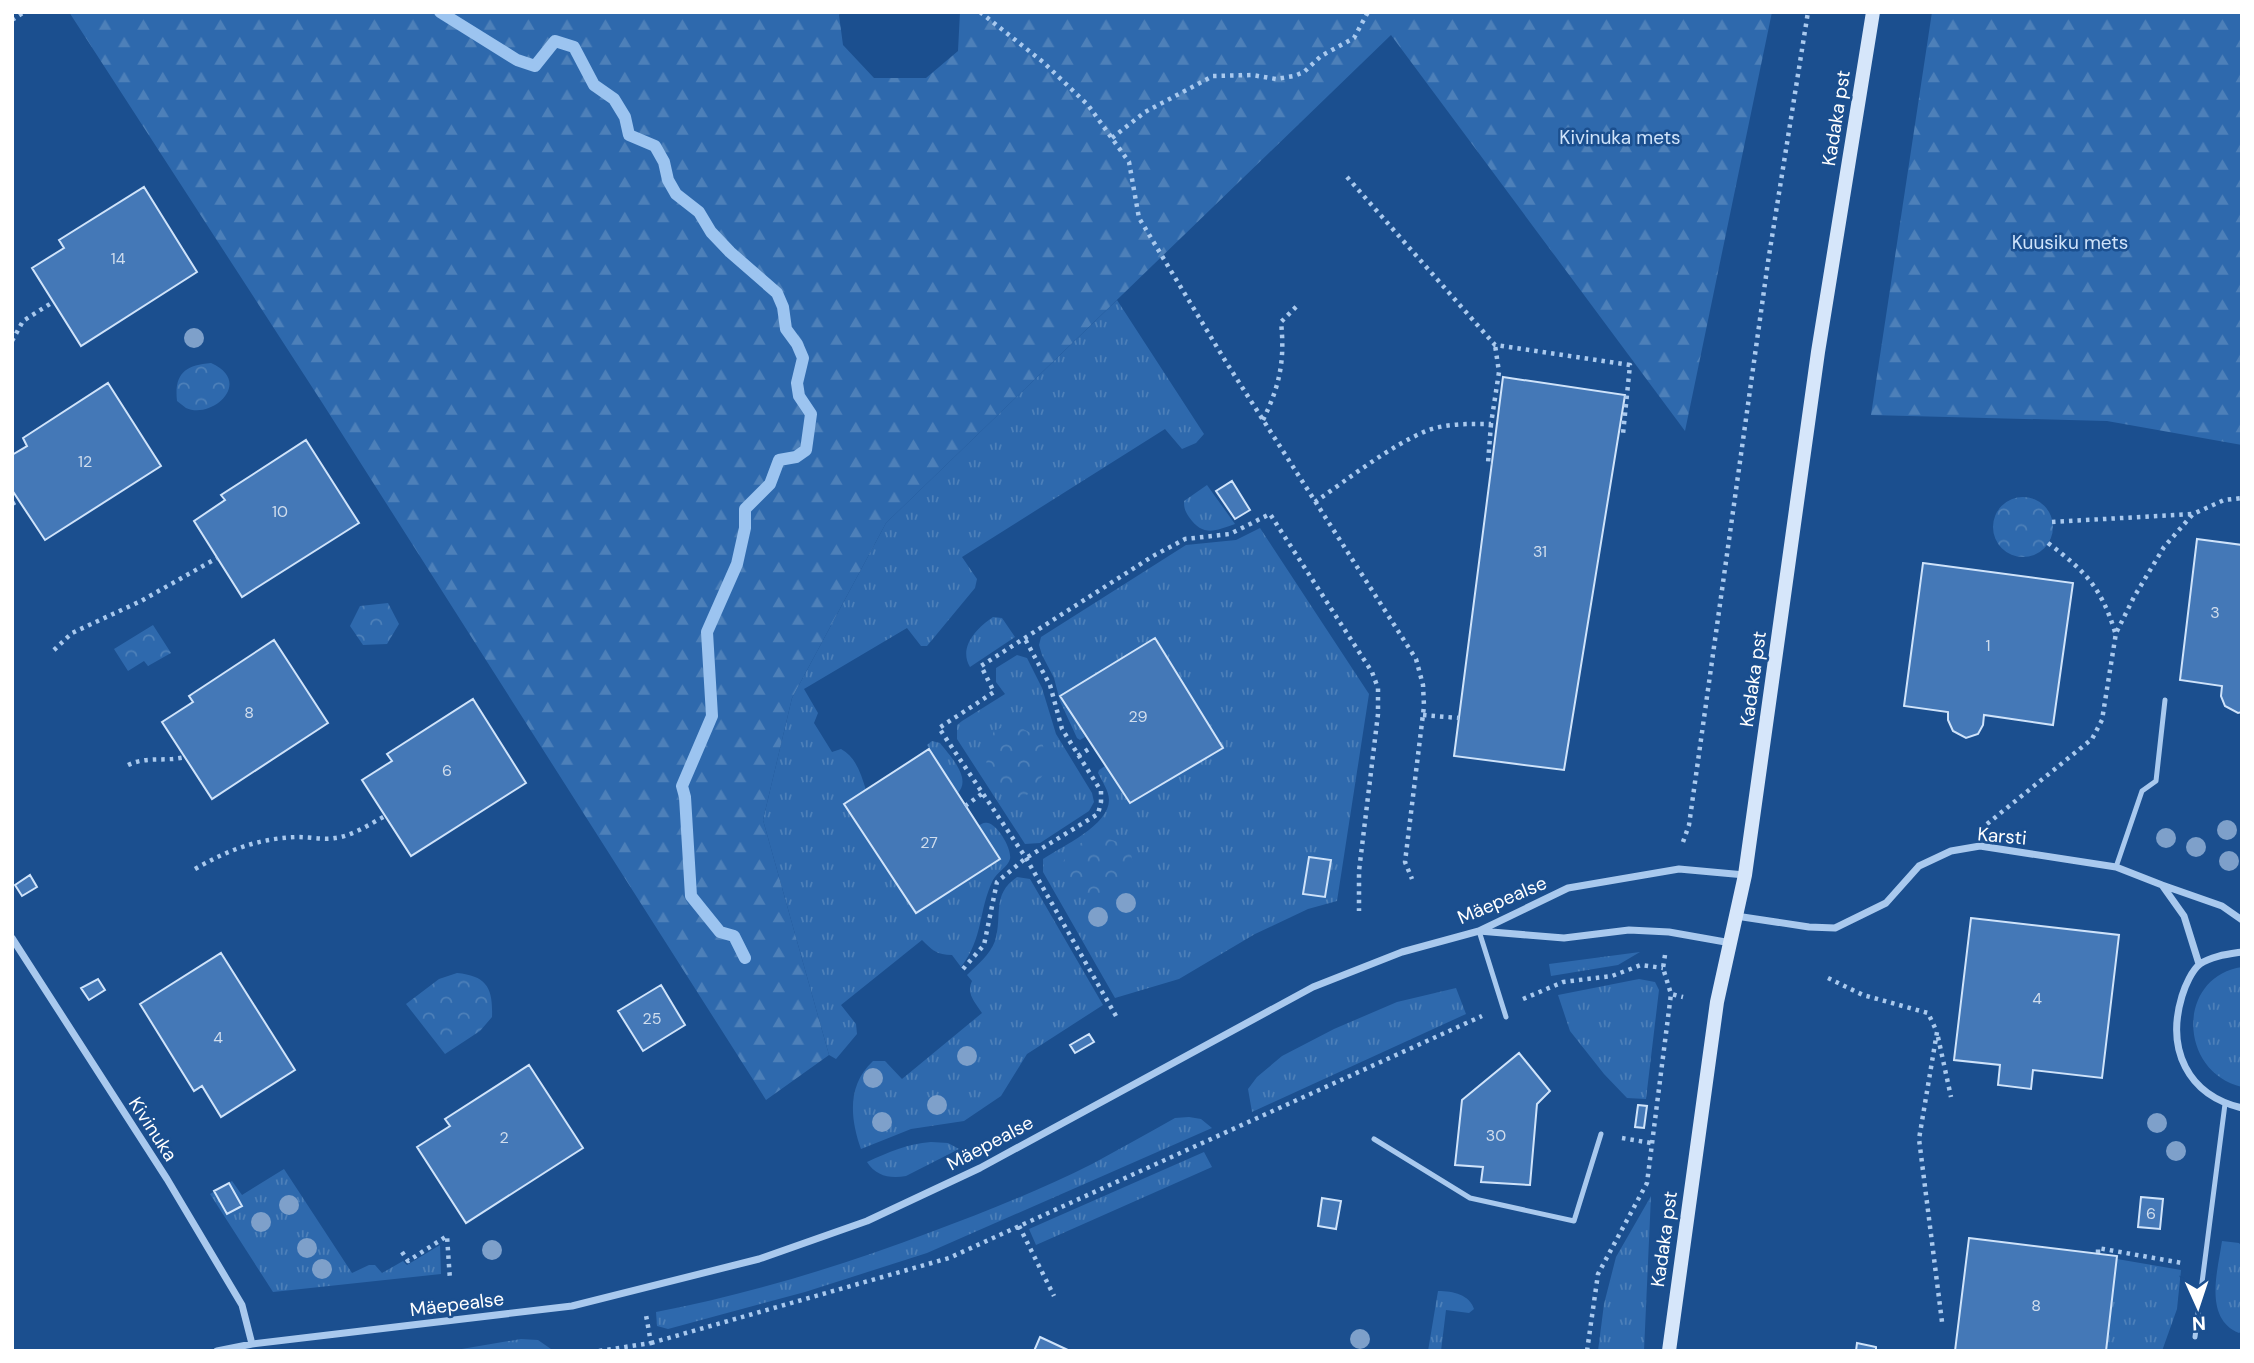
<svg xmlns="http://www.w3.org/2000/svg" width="2254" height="1363" font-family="'DM Sans',sans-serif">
  <defs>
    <pattern id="grass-tufts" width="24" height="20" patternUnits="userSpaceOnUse" patternTransform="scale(1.75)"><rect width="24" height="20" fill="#2e69ad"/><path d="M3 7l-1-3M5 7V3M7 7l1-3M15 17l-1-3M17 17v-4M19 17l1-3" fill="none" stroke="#4d80b9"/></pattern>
    <pattern id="forest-firs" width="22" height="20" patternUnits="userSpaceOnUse" patternTransform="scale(1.75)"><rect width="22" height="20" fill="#2e69ad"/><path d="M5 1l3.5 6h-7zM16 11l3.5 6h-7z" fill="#4d80b9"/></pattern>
    <pattern id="park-crowns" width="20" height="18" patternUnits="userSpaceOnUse" patternTransform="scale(1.75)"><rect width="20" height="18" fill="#2e69ad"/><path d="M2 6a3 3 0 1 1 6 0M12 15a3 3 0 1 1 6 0" fill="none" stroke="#4d80b9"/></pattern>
  </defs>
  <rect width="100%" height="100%" fill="#1b4f8f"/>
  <path fill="url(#grass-tufts)" fill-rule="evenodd" d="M1117 300 1204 434 1196 443 1182 449 1165 429 962 557 977 579 975 588 927 646H921L907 628 804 689 818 713 814 723 832 752 841 749C856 757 861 774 866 790L844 804 916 913 999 859 978 826C982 824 983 822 988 823 998 825 1012 849 1010 859 1008 867 997 872 993 880 978 911 984 937 961 967L952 955C937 955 932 950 922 940L841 1005 856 1024 857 1034 836 1059 829 1055 763 820 792 698 886 523Z
    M1207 485 1235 524C1215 531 1203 537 1189 517 1185 511 1184 508 1184 501Z
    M1260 528 1369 694 1337 901 1308 909 1255 934 1179 979 1115 998 1043 872V859C1063 846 1109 825 1109 800 1109 791 1102 781 1098 773L1099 770 1105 766 1130 803 1223 748 1154 638 1061 696 1085 737 1080 740 1077 738 1060 701 1054 678 1042 655 1039 645 1041 637 1186 545 1236 540ZM1309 857 1330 861 1325 897 1303 894Z
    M993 617 1002 618 1015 637 970 667C958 647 977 628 993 617Z
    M1017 655 1027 658 1042 688 1056 734 1092 793 1094 802 1089 811 1040 843 1025 844 957 739V725L962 721 1005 694 996 682V668Z
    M932 741 940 743C950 756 973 779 957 794L927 745Z
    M1017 877 1030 879 1103 1005 1027 1054 1001 1096 964 1121 911 1129 861 1149C850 1118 847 1085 873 1061H885L902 1079 982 1013C975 1002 966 994 972 981L967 975C977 965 990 955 995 941 1003 915 991 895 1017 877Z
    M1640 952 1618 965 1551 976 1549 964Z
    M2242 967V1087C2178 1072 2176 977 2242 967Z
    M1639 979 1655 982 1659 990 1646 1099 1627 1098 1604 1074 1570 1031 1558 995Z
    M1456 988 1466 1014 1252 1112 1248 1089 1257 1077 1282 1056 1334 1029 1397 1002Z
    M1189 1117 1201 1119 1212 1128 927 1253 805 1292 668 1329 657 1326 656 1312C750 1294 841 1266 931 1232 985 1212 1040 1190 1092 1164 1120 1149 1148 1133 1175 1118Z
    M931 1142 948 1143 959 1149 906 1176C890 1179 876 1176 867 1162 889 1152 907 1144 931 1142Z
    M1204 1152 1212 1167 1036 1245 1029 1229Z
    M284 1169 352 1273 369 1265H375L382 1273 403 1261 407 1265 440 1245 441 1274 273 1292 210 1194 232 1181 242 1195Z
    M1651 1196 1644 1351H1598L1604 1304 1616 1257Z
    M2222 1241 2239 1243 2242 1247V1331L2239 1333C2203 1318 2218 1270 2222 1241Z
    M2117 1259 2181 1270 2177 1309 2162 1351H2106Z
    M1438 1291C1453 1291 1470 1295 1474 1309L1469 1313 1446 1310 1441 1351H1428Z
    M521 1339 538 1340 551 1349 450 1351Z"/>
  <path fill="url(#forest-firs)" d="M69 12H841L839 15 843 45 874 78H926L958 51 960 12H1772L1685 431 1391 35 886 523 792 698 763 820 829 1055 766 1100 323 404Z
    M1932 12H2242V445L2107 421 1871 415Z"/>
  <path fill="url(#park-crowns)" d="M211 363C254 382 212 420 186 408 183 406 180 403 177 401 174 374 185 365 211 363Z
    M1993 527a30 30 0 1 1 60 0a30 30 0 1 1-60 0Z
    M388 603 399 624 387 644 363 645 350 626 360 606Z
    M153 625 171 653 148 666 144 661 128 671 114 649Z
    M1012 723 1042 739 1047 770 1027 795 1012 799C1008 797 1000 795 997 791 980 776 987 748 994 731Z
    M1109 839 1129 846 1134 867C1119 897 1099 902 1068 889L1060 868C1073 842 1081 840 1109 839Z
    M457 973C487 976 493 988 492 1017L480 1031 445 1054 406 1004 439 979Z"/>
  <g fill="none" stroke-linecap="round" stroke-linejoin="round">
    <path stroke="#9cc4f0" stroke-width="12" d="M440 12 517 60 535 66 555 41 574 47 594 85 614 99 625 117 629 135 655 146 664 162 668 180 676 194 699 212 711 232 730 252 777 293 783 307 786 329 797 344 803 358 797 383 799 396 811 414 806 450 796 457 779 460 770 484 745 509V528L737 564 707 632 712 716 682 786 685 797 691 896 720 932 734 936 745 958"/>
  </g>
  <path fill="#4478b7" stroke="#cfe3fa" stroke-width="2" d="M144 187 197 272 81 346 32 268 64 248 59 240Z
    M1503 377 1625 395 1564 770 1454 756Z
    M108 383 161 466 45 540 12 490V455L27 446 23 438Z
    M306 440 359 523 242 597 194 521 225 500 221 495Z
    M1232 481 1250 510 1235 519 1216 491Z
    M2197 539 2242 545V712L2238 713 2225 706 2221 696 2222 686 2180 680Z
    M1923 563 2073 583 2053 725 1984 715 1983 725 1978 734 1966 738 1953 731 1948 720V712L1904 706Z
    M1155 638 1223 748 1130 803 1060 696Z
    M274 640 328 723 212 799 162 722 193 702 189 696Z
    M473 699 526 783 411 856 362 780 392 761 387 754Z
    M929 749 1000 859 916 913 844 804Z
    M1309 857 1331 860 1325 897 1303 894Z
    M30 875 37 887 22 896 15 885Z
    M1971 918 2119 935 2102 1078 2033 1070 2031 1089 1998 1085 2000 1065 1954 1060Z
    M221 953 295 1070 221 1117 202 1086 194 1091 140 1004Z
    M98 979 105 990 89 1000 81 988Z
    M661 985 685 1025 643 1051 618 1011Z
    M1089 1034 1094 1042 1075 1053 1070 1045Z
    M1519 1053 1550 1091 1537 1104 1530 1185 1481 1182 1483 1167 1455 1165 1462 1100Z
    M529 1065 583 1148 466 1223 417 1147 450 1126 445 1119Z
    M1638 1105 1647 1106 1644 1128 1635 1127Z
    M229 1183 242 1206 227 1214 214 1191Z
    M2141 1197 2163 1199 2160 1229 2138 1227Z
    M1322 1198 1341 1201 1336 1229 1318 1226Z
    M1969 1238 2117 1256 2106 1351H1955Z
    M1040 1337 1070 1351H1034Z
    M1857 1343 1876 1347V1351H1856Z"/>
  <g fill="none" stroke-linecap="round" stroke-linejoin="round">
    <path stroke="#a9c9ee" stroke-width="4.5" stroke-dasharray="3.5 5" stroke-linecap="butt" d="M980 12 1043 62 1088 105 1129 162 1139 218 1226 362 1416 659 1423 685 1424 706 1405 862 1412 879
      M12 20 24 12
      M1112 138 1145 112 1213 76 1252 75 1276 79 1294 76 1304 72 1321 56 1354 38 1368 12
      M1347 177 1495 345 1630 365 1623 434
      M12 341 23 321 53 302
      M1263 420C1280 385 1285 360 1281 322L1297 306
      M1491 424 1488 463H1492
      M1315 502C1348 479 1390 446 1426 431 1447 423 1470 424 1491 424L1499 372 1495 345
      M12 504 19 500
      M2052 522 2192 514
      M2048 543C2085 571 2101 587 2115 632
      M54 650 72 633 141 601 217 558
      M1423 715 1459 718
      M1078 756 1092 747
      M128 765C147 756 165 762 185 757
      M965 806 983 793
      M1987 824 2092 739 2102 720 2116 633 2134 597 2164 547 2193 514 2224 500 2242 498
      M1683 842 1689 825 1768 262 1808 12
      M195 869C228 850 259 838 298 837 310 837 324 840 335 838 352 836 370 824 385 816
      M1665 955 1663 968 1671 994 1683 997
      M963 969 984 945 997 882 1026 858 1098 814 1101 802V791L1062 729 1050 685 1025 639
      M1828 978 1863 995 1928 1013 1937 1032 1919 1139 1942 1322
      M1523 999 1563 982 1612 976 1641 965 1663 968
      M1116 1016 1026 858 939 728 994 692 981 666 1153 556 1185 539 1230 534 1270 514 1372 672 1378 688V714L1359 871V911
      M1938 1037 1951 1097
      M1622 1138 1651 1143
      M1019 1226 1054 1296
      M402 1252 408 1261 447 1236 450 1280
      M2098 1253V1248L2182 1263
      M651 1343 949 1258 1482 1016
      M599 1351 651 1343 646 1315
      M1587 1351 1598 1274 1647 1183 1671 994"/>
    <path stroke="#a9c9ee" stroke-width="5" d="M2116 867 2142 791 2156 781 2165 700
      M1479 931 1506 1017
      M1374 1139 1470 1198 1574 1221 1601 1134
      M2195 1337 2225 1104"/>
    <path stroke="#a9c9ee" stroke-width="7" d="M1736 916 1809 927 1835 928 1886 903 1919 866 1951 851 1980 846 2116 867 2162 885
      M1479 931 1564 938 1629 930 1669 932 1731 943
      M12 938 167 1179 242 1305 252 1344
      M2242 952C2229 954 2211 956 2200 964 2192 970 2185 986 2182 996 2166 1049 2187 1095 2242 1108
      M2199 964 2184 916 2162 885 2222 906 2242 920
      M217 1351 252 1344 572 1306 759 1259 867 1221 980 1168 1313 987 1402 952 1479 931 1568 888 1679 869 1745 875"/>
    <path stroke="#d6e6fa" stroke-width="14" d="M1669 1351 1717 1002 1745 875 1818 352 1873 12"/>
  </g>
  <g fill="#7ea0ca">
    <circle cx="194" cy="338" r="10"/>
    <circle cx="2227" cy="830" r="10"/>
    <circle cx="2166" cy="838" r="10"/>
    <circle cx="2196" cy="847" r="10"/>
    <circle cx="2229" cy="861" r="10"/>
    <circle cx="1126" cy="903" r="10"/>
    <circle cx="1098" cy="917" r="10"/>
    <circle cx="967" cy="1056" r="10"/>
    <circle cx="873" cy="1078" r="10"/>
    <circle cx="937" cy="1105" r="10"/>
    <circle cx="882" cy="1122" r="10"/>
    <circle cx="2157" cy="1123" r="10"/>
    <circle cx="2176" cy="1151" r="10"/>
    <circle cx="289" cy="1205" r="10"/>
    <circle cx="261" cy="1222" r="10"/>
    <circle cx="307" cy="1248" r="10"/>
    <circle cx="492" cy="1250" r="10"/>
    <circle cx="322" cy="1269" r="10"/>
    <circle cx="1360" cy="1339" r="10"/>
  </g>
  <g text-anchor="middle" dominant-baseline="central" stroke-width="5" stroke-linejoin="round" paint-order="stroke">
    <g font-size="16" fill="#d0dded">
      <text x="118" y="258">14</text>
      <text x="85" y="461">12</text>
      <text x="280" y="511">10</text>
      <text x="1540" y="551">31</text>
      <text x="2215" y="612">3</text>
      <text x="1988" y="645">1</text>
      <text x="249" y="712">8</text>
      <text x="1138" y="716">29</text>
      <text x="447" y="770">6</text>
      <text x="929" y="842">27</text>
      <text x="2037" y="998">4</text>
      <text x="652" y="1018">25</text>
      <text x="218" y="1037">4</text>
      <text x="1496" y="1135">30</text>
      <text x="504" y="1137">2</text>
      <text x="2151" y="1213">6</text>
      <text x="2036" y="1305">8</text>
    </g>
    <g font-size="19" fill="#fff" stroke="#1b4f8f">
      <text transform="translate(1836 118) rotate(-81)">Kadaka pst</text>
      <text transform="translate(1753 679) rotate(-82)">Kadaka pst</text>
      <text transform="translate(2002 836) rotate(5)">Karsti</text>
      <text transform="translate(1502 900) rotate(-23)">Mäepealse</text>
      <text transform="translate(153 1129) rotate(57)">Kivinuka</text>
      <text transform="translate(990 1143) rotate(-28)">Mäepealse</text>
      <text transform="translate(1664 1239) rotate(-82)">Kadaka pst</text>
      <text transform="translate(457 1304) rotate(-7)">Mäepealse</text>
    </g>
    <g font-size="19" fill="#cfe3fa" stroke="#1b4f8f">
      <text x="1620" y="137">Kivinuka mets</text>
      <text x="2070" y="242">Kuusiku mets</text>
    </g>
  </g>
  <rect width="2254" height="1363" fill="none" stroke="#ffffff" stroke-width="28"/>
  <g transform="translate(2198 1307) rotate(177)" stroke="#1b4f8f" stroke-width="5" paint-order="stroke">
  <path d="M0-5L12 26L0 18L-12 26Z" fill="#ffffff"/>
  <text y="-10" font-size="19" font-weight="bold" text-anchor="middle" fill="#ffffff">N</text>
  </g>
</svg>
